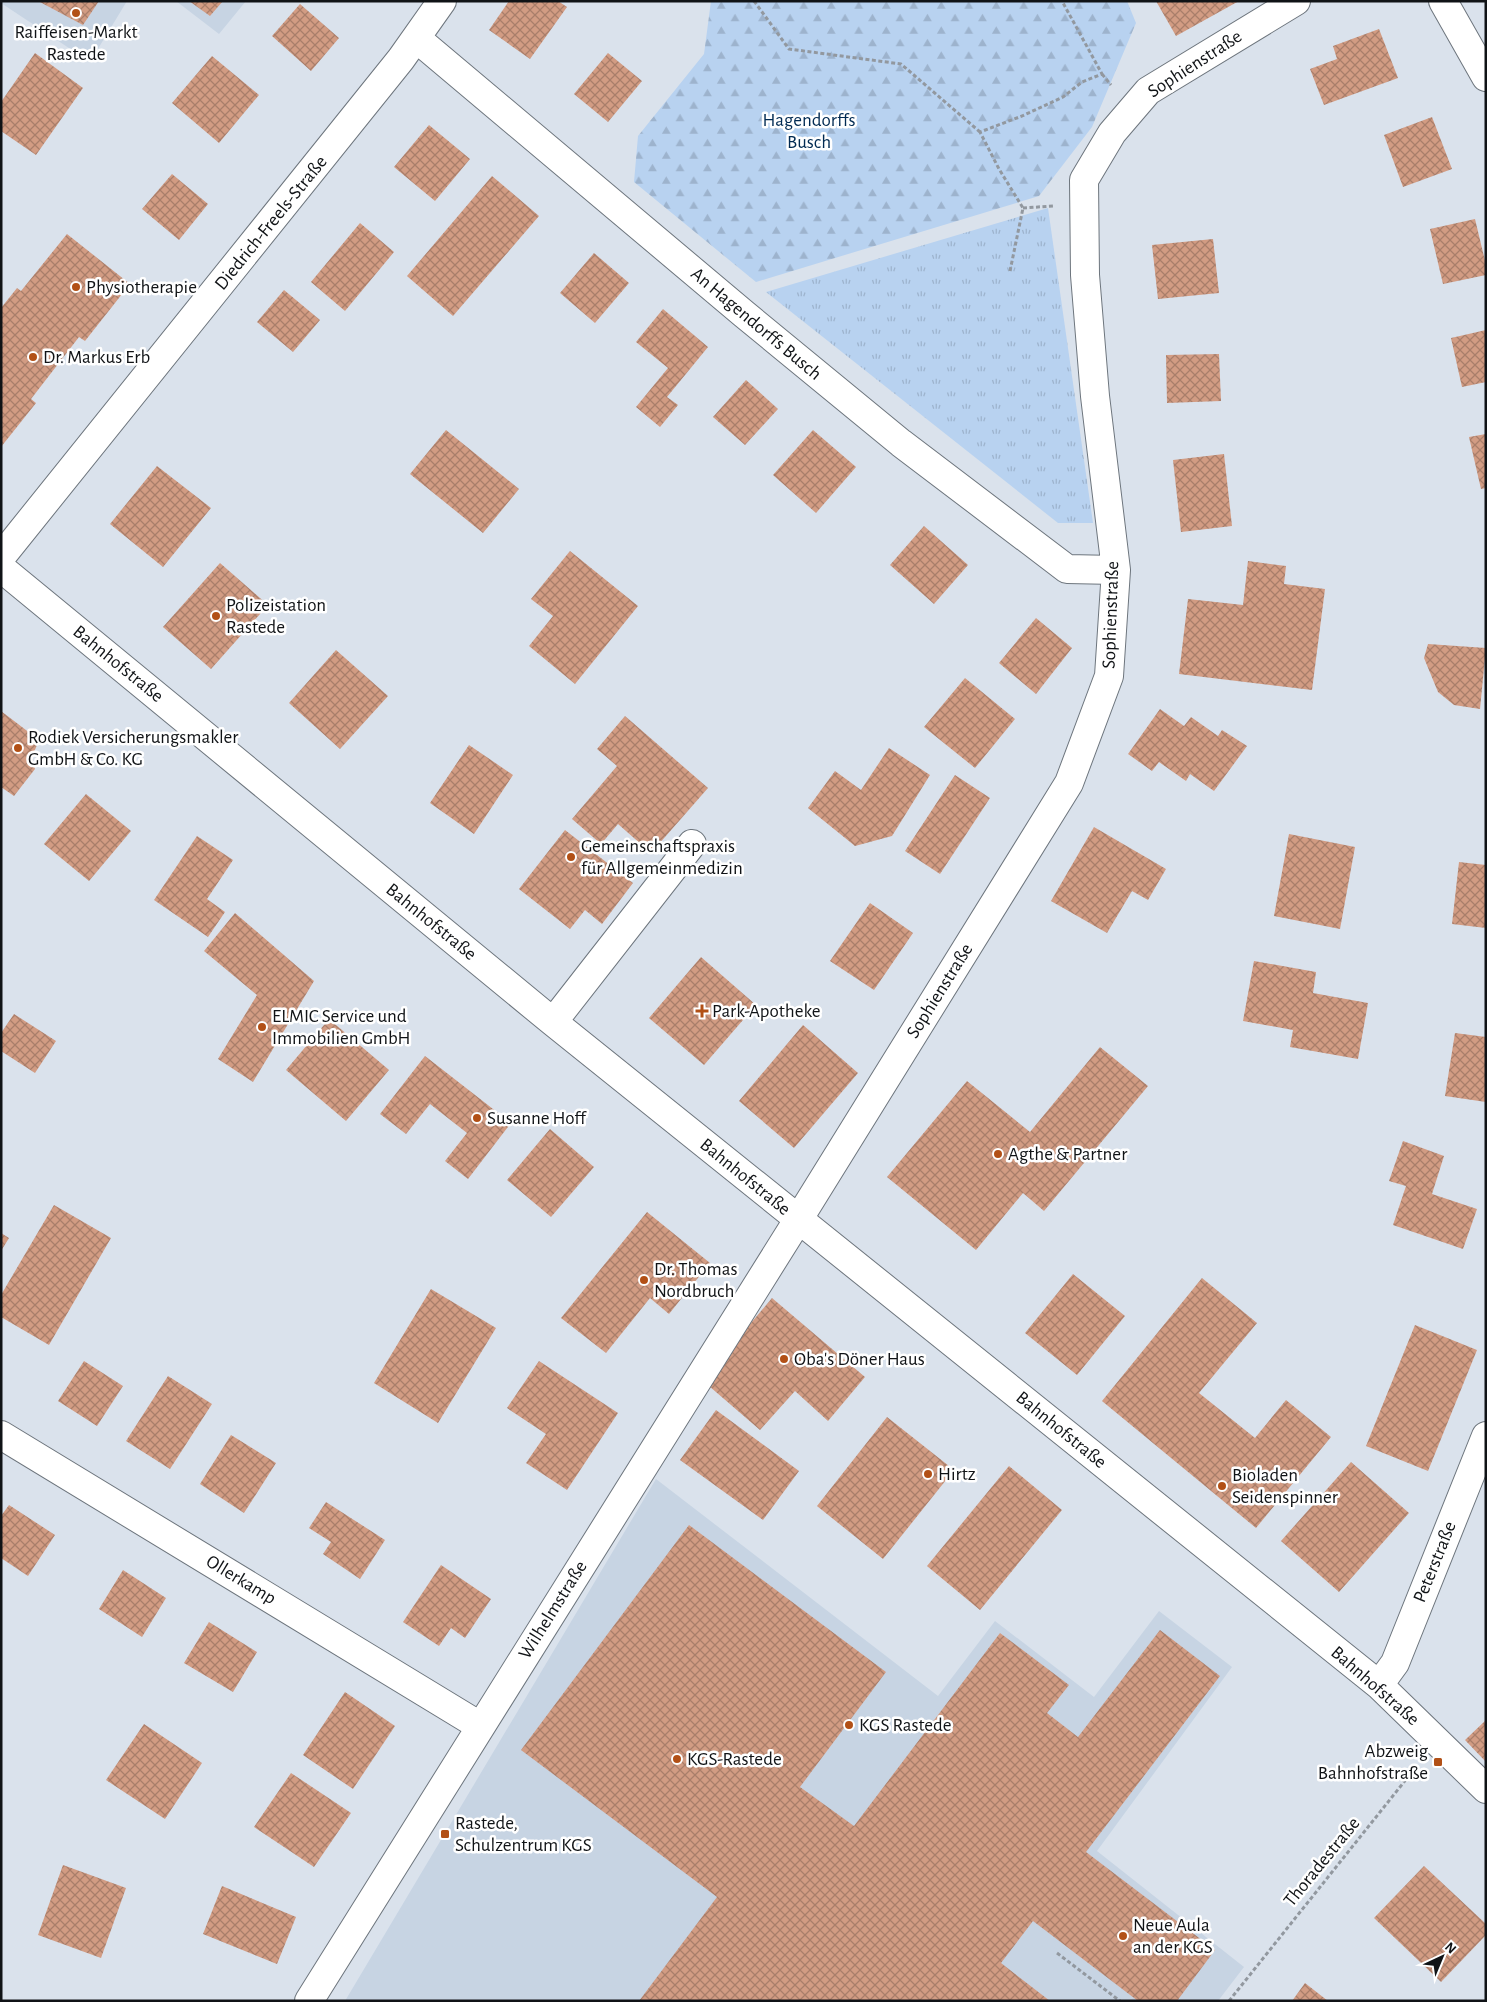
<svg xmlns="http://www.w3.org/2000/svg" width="1487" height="2002" font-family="'Alegreya Sans',sans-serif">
  <defs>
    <pattern id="grass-tufts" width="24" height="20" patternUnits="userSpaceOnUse" patternTransform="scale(1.25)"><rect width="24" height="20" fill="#b8d2f0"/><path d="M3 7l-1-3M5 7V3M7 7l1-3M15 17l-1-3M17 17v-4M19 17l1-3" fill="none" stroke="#9db3cd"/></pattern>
    <pattern id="forest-firs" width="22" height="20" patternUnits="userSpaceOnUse" patternTransform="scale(1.25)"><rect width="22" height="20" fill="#b8d2f0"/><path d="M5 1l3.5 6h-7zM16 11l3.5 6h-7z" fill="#9db3cd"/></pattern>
    <pattern id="building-cross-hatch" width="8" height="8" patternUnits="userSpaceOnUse" patternTransform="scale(1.25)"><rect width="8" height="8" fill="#d29c83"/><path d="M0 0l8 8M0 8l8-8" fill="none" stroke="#a97e6a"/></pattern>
  </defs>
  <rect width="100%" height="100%" fill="#dae2ec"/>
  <path fill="#c7d4e3" d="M1 1H127L90 62 1 3Z
    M176 1H246L219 34Z
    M656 1479 938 1696 995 1621 1094 1697 1159 1611 1232 1667 1097 1851 1244 1967 1218 2001H345Z"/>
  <path fill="url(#grass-tufts)" d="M1048 208 1093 523H1058L766 292Z"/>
  <path fill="url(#forest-firs)" d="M711 1H1127L1136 23 1092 127 1039 196 756 282 634 182 638 136 704 54Z"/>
  <path fill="url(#building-cross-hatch)" d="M38 1H99L83 25Z
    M189 1H223L210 16Z
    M509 1H558L567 7 530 59 489 30Z
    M1156 1H1239L1176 36Z
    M300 4 339 38 311 71 272 36Z
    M1379 29 1398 78 1324 105 1310 69 1337 59 1333 46Z
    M35 53 83 88 36 155 1 131V102Z
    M608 53 642 81 608 122 574 94Z
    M212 56 259 95 219 143 172 103Z
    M1432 117 1452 169 1403 187 1384 135Z
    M429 125 470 159 435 201 394 167Z
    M172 174 208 204 179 240 142 209Z
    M492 176 539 216 453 316 407 276Z
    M1475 219 1486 265V275L1443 284 1430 229Z
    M360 223 394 252 345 311 311 282Z
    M67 234 130 284 85 341 79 337 31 399 36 403 1 447V308L17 288 21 291Z
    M1213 239 1219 293 1158 299 1152 245Z
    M594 253 629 283 595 323 560 293Z
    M284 290 320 320 293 352 257 322Z
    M663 309 708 347 667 397 678 405 660 427 636 407 668 368 636 342Z
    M1486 330V382L1462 387 1451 338Z
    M1219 354 1221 401 1167 403 1166 355Z
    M746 380 778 409 745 445 713 417Z
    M446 430 519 489 483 533 410 474Z
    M813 430 856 467 816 513 773 475Z
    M1486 434V488L1481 489 1469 437Z
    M1224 454 1232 526 1181 532 1173 460Z
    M157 466 211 508 163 567 110 524Z
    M924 526 968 565 934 604 890 565Z
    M570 551 638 606 575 684 529 646 553 616 531 599Z
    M1248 561 1286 566 1284 584 1325 589 1312 690 1179 674 1188 599 1243 605Z
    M220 563 268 605 211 669 163 627Z
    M1036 618 1072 648 1036 694 999 663Z
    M1428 644 1486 648 1480 709 1454 705 1438 692 1424 658Z
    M336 650 388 696 340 749 289 703Z
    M965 678 1015 719 975 768 924 727Z
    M1160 709 1184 726 1191 717 1218 736 1222 730 1247 746 1214 791 1190 774 1186 781 1159 762 1152 771 1128 754Z
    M1 711 39 740 32 757 35 769 14 796 1 787Z
    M625 716 708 788 651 853 618 824 601 844 572 819 617 766 597 749Z
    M469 745 513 775 474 834 430 803Z
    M889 748 930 775 892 836 855 846 808 808 835 771 861 790Z
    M955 775 990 798 940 874 905 851Z
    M86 794 131 831 89 881 44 844Z
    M1094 827 1166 869 1148 900 1132 891 1107 933 1051 901Z
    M565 830 633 883 602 924 585 910 570 929 519 889Z
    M1289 834 1355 847 1340 929 1274 916Z
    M197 836 233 860 207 899 225 912 208 937 154 900Z
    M1459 862 1486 865V928L1452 924Z
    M870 903 913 933 874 990 830 961Z
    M235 913 314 981 253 1082 218 1059 257 995 204 951Z
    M701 957 756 1005 704 1065 649 1018Z
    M1254 961 1316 972 1313 993 1368 1003 1358 1059 1290 1047 1293 1030 1243 1021Z
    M14 1014 56 1041 35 1073 1 1051V1033Z
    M329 1019 389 1070 346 1121 286 1070Z
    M803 1025 858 1073 794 1148 739 1101Z
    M1455 1033 1486 1037V1102L1445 1096Z
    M1100 1047 1148 1086 1044 1211 1023 1193 976 1250 887 1177 967 1081 1030 1132Z
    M425 1056 511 1123 468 1179 445 1161 467 1133 430 1104 406 1134 380 1114Z
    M550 1129 594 1167 551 1217 507 1180Z
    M1403 1141 1444 1156 1432 1194 1477 1209 1463 1249 1393 1225 1406 1186 1389 1181Z
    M54 1205 111 1238 49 1345 1 1317V1295Z
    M647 1212 710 1263 669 1314 650 1298 606 1353 561 1318Z
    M1 1233 9 1238 1 1251Z
    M1073 1274 1125 1316 1077 1375 1025 1333Z
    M1202 1278 1257 1323 1199 1393 1255 1438 1286 1400 1331 1437 1256 1528 1102 1401Z
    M431 1289 496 1328 438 1423 374 1383Z
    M772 1298 865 1377 828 1421 795 1391 760 1430 709 1386 735 1342Z
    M1415 1325 1477 1350 1428 1471 1366 1446Z
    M84 1361 123 1386 97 1426 58 1401Z
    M539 1361 618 1413 567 1490 526 1463 546 1434 507 1408Z
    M168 1376 212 1404 170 1469 126 1441Z
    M716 1410 799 1471 763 1520 680 1460Z
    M887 1417 954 1470 883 1559 817 1506Z
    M231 1435 276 1463 244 1513 200 1484Z
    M1351 1462 1409 1513 1339 1592 1281 1541Z
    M1009 1466 1062 1510 980 1610 927 1566Z
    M326 1502 385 1540 360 1579 323 1554 331 1542 309 1528Z
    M9 1505 55 1535 28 1576 1 1558V1516Z
    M689 1525 886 1672 800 1787 854 1826 1000 1633 1069 1685 1047 1713 1078 1737 1160 1630 1220 1676 1086 1852 1215 1950 1177 2001H1138L1033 1921 1001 1963 1050 2001H639L717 1897 521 1750Z
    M441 1565 491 1599 465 1638 451 1628 439 1646 403 1622Z
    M123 1570 166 1598 142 1637 99 1609Z
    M209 1622 257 1652 233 1692 184 1663Z
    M345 1692 395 1726 353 1789 303 1755Z
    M1486 1720V1762L1465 1740Z
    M144 1724 202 1763 165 1819 106 1780Z
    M291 1773 351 1813 314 1867 254 1827Z
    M63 1865 126 1888 101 1958 38 1935Z
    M1424 1866 1486 1924V1935L1441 1982 1374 1918Z
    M222 1886 296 1917 277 1964 203 1934Z
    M1305 1983 1328 2001H1292Z"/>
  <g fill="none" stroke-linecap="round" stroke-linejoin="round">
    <g stroke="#6d757d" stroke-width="30">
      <path id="minor" d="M1443 1 1486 77
        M416 38 744 314 901 443 1067 569 1116 570
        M1 557 401 59 442 1
        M1 568 553 1022 1379 1685 1486 1789
        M553 1022 692 844
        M1 1435 480 1726
        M1379 1685 1395 1663 1486 1436
        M309 2001 798 1220 1069 783 1109 676 1116 570 1095 396 1085 275 1084 180 1112 133 1148 91 1296 1"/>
    </g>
    <path stroke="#92989f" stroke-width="3" stroke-dasharray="4 2.5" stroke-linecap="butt" d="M754 1 789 49 901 64 980 132
      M1102 74 1111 85
      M1023 208 1053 206
      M1010 271 1023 208 999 169 980 132 1022 116 1063 97 1082 82 1102 74 1062 1
      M1057 1953 1120 2001
      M1229 2001 1416 1767"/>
    <use href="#minor" stroke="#fff" stroke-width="28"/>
  </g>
  <g fill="#b25016" stroke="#fff" stroke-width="2">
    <circle cx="76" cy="13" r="5"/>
    <circle cx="76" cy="287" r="5"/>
    <circle cx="33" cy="357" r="5"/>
    <circle cx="216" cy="616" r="5"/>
    <circle cx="18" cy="748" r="5"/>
    <circle cx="571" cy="857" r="5"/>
    <path d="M699.5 1003.5h5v5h5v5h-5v5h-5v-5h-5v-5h5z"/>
    <circle cx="262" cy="1027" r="5"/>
    <circle cx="477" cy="1118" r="5"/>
    <circle cx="998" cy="1154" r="5"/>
    <circle cx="644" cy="1280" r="5"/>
    <circle cx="784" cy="1359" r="5"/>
    <circle cx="928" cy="1474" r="5"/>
    <circle cx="1222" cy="1486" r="5"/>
    <circle cx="849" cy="1725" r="5"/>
    <circle cx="677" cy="1759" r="5"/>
    <rect x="1433" y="1757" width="10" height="10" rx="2.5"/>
    <rect x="440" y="1829" width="10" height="10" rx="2.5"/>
    <circle cx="1123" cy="1936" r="5"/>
  </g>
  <g text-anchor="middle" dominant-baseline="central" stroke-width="5" stroke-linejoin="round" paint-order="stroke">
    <g font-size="19" fill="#101316" stroke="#fff" text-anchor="start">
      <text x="76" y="32" text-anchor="middle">Raiffeisen-Markt<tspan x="76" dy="22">Rastede</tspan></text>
      <text x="86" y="287">Physiotherapie</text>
      <text x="43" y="357">Dr. Markus Erb</text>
      <text x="226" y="605">Polizeistation<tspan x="226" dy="22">Rastede</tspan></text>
      <text x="28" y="737">Rodiek Versicherungsmakler<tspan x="28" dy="22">GmbH &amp; Co. KG</tspan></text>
      <text x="581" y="846">Gemeinschaftspraxis<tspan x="581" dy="22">für Allgemeinmedizin</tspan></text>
      <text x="712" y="1011">Park-Apotheke</text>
      <text x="272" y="1016">ELMIC Service und<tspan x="272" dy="22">Immobilien GmbH</tspan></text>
      <text x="487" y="1118">Susanne Hoff</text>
      <text x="1008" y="1154">Agthe &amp; Partner</text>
      <text x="654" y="1269">Dr. Thomas<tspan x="654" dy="22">Nordbruch</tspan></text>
      <text x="794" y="1359">Oba's Döner Haus</text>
      <text x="938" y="1474">Hirtz</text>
      <text x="1232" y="1475">Bioladen<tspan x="1232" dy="22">Seidenspinner</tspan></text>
      <text x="859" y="1725">KGS Rastede</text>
      <text x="1428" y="1751" text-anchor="end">Abzweig<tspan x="1428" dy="22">Bahnhofstraße</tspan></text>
      <text x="687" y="1759">KGS-Rastede</text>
      <text x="455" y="1823">Rastede,<tspan x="455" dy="22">Schulzentrum KGS</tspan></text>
      <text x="1133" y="1925">Neue Aula<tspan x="1133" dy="22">an der KGS</tspan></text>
    </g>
    <g font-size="19" fill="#101316" stroke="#fff">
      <text transform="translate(1195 64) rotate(-33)">Sophienstraße</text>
      <text transform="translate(271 223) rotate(-51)">Diedrich-Freels-Straße</text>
      <text transform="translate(756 324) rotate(40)">An Hagendorffs Busch</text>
      <text transform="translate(1111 615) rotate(-88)">Sophienstraße</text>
      <text transform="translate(118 664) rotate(39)">Bahnhofstraße</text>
      <text transform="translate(431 922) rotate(39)">Bahnhofstraße</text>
      <text transform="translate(940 991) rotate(-58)">Sophienstraße</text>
      <text transform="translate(745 1177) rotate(39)">Bahnhofstraße</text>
      <text transform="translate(1061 1430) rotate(39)">Bahnhofstraße</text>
      <text transform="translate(1435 1562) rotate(-68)">Peterstraße</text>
      <text transform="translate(241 1580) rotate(31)">Ollerkamp</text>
      <text transform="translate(553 1610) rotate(-58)">Wilhelmstraße</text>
      <text transform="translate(1375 1686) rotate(41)">Bahnhofstraße</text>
      <text transform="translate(1322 1862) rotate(-51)">Thoradestraße</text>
    </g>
    <g font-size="19" fill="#012a52" stroke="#fff">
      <text x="809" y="120">Hagendorffs<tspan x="809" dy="22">Busch</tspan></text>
    </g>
  </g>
  <rect width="1487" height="2002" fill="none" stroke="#101316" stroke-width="5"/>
  <g transform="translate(1442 1957) rotate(44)" stroke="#ffffff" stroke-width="4" paint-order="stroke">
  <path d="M0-4L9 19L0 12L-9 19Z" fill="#101316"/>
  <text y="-8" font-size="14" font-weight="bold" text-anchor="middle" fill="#101316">N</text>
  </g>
</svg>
